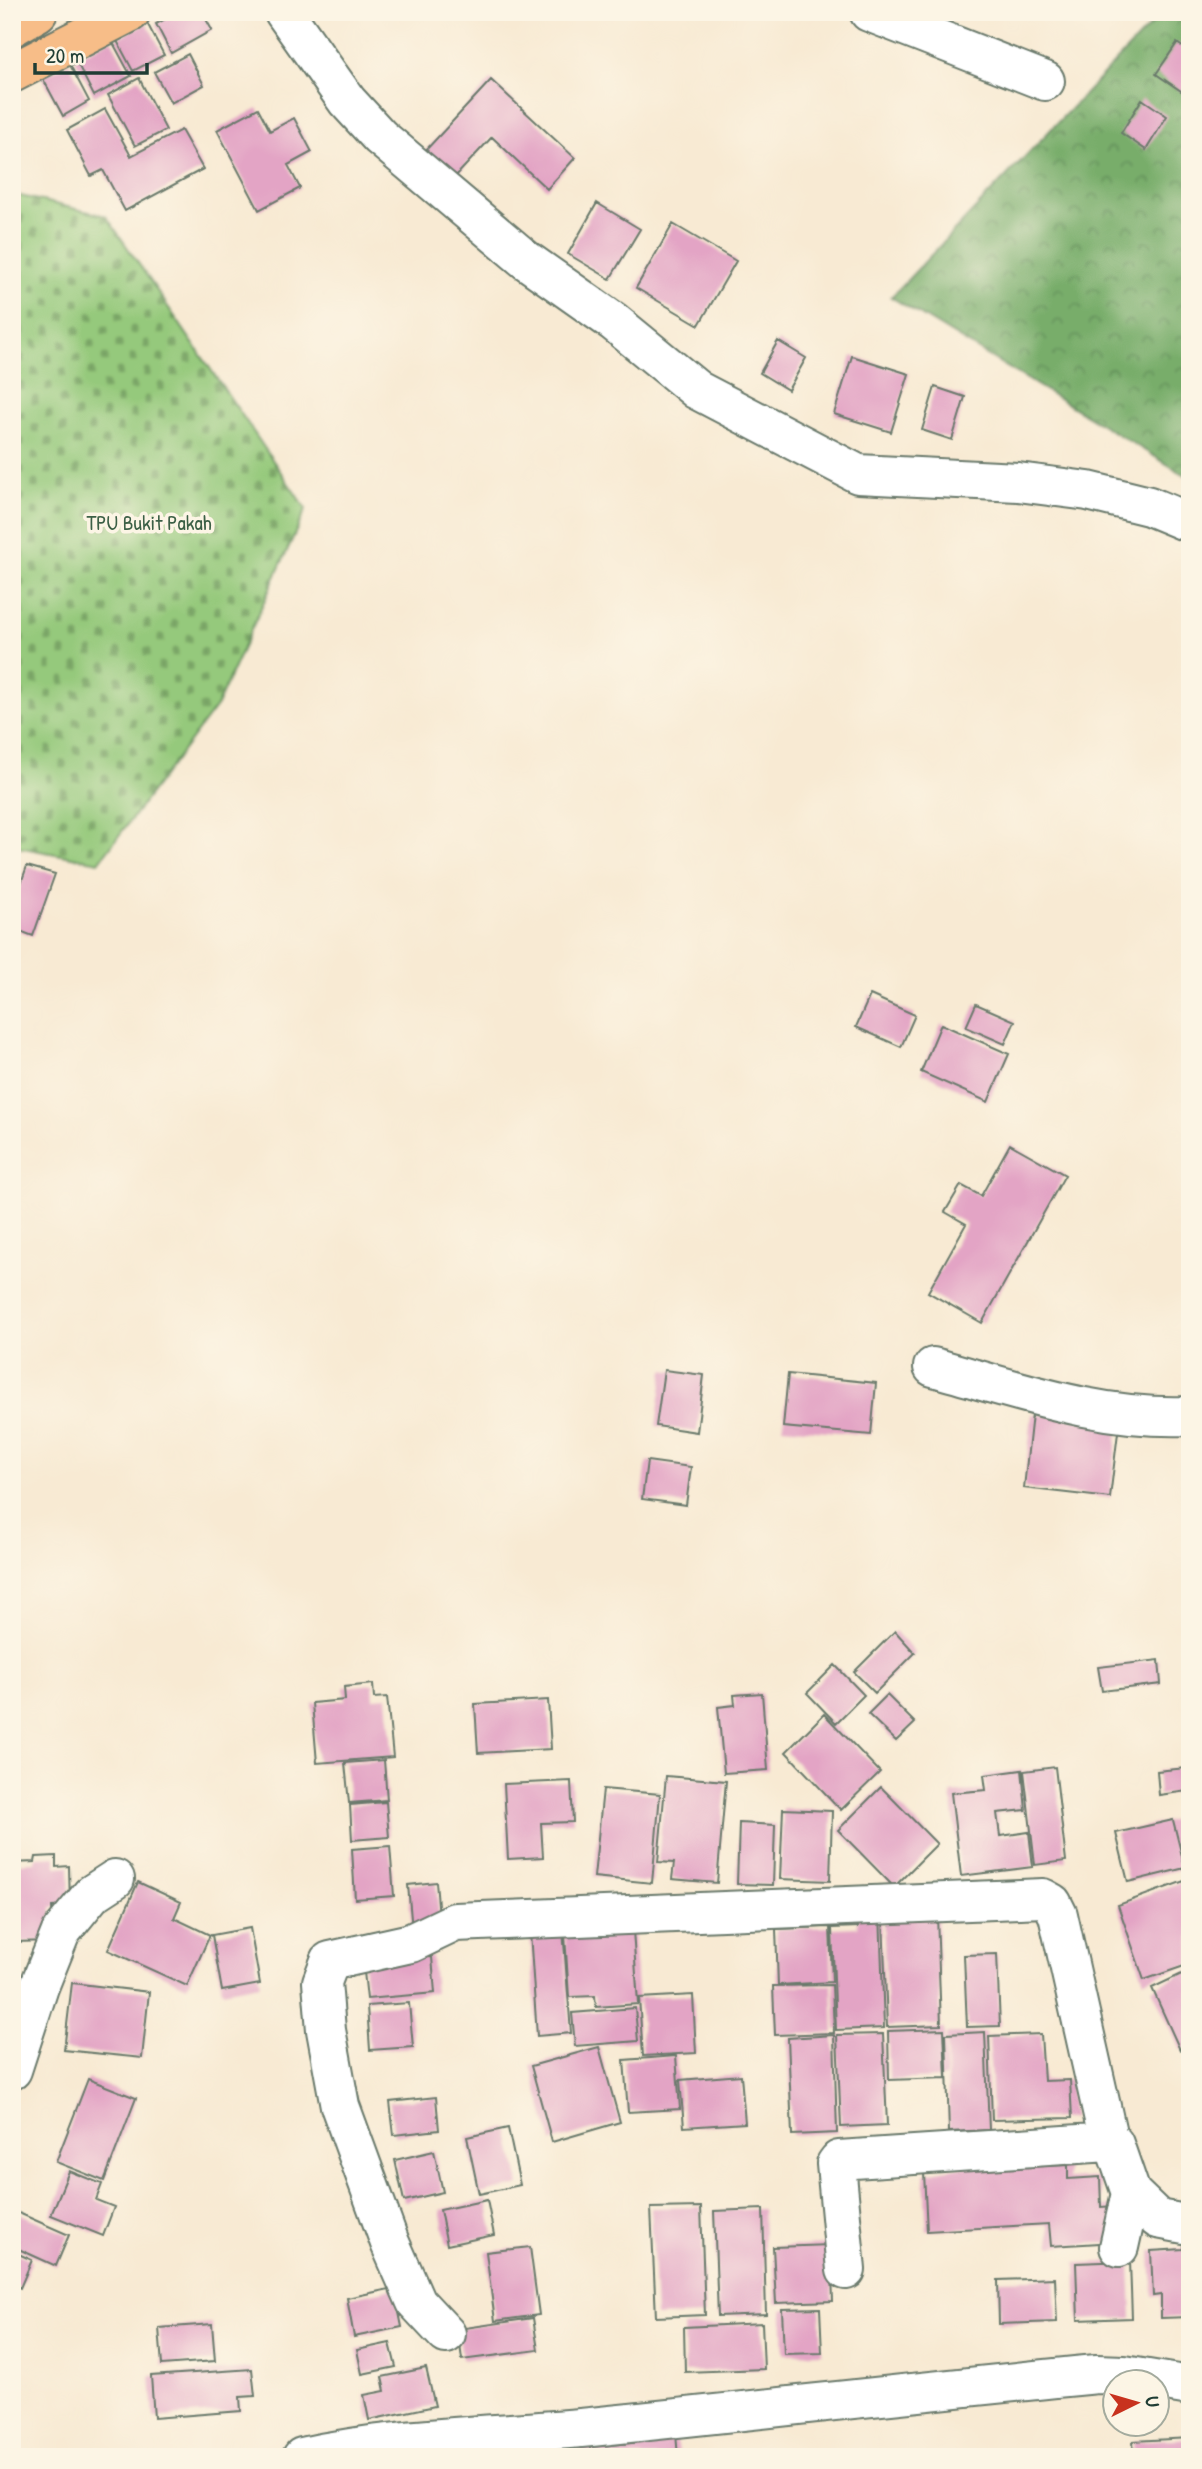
<svg xmlns="http://www.w3.org/2000/svg" width="1202" height="2469" font-family="'Patrick Hand',sans-serif">
  <defs>
    <pattern id="forest-crowns" width="20" height="18" patternUnits="userSpaceOnUse" patternTransform="scale(1.75)"><rect width="20" height="18" fill="#78ad6b"/><path d="M2 6a3 3 0 1 1 6 0M12 15a3 3 0 1 1 6 0" fill="none" stroke="#628e59"/></pattern>
    <pattern id="cemetery-stones" width="16" height="16" patternUnits="userSpaceOnUse" patternTransform="scale(1.75)"><rect width="16" height="16" fill="#95c97b"/><path d="M2 7V4a2 2 0 0 1 4 0v3zM10 15v-3a2 2 0 0 1 4 0v3z" fill="#79a466"/></pattern>
  </defs>
  <rect width="100%" height="100%" fill="#fcf5e5"/>
  <filter id="ink" filterUnits="userSpaceOnUse"><feTurbulence type="fractalNoise" baseFrequency=".0143" numOctaves="2"/><feDisplacementMap in="SourceGraphic" scale="14" xChannelSelector="R" yChannelSelector="G"/><feConvolveMatrix kernelMatrix="1 2 1 2 8 2 1 2 1" color-interpolation-filters="sRGB"/></filter>
  <filter id="wash" filterUnits="userSpaceOnUse"><feTurbulence type="fractalNoise" baseFrequency=".00686" numOctaves="4" result="noise"/><feDisplacementMap in="SourceGraphic" scale="28" xChannelSelector="R" yChannelSelector="G"/><feGaussianBlur stdDeviation="1.57" result="paint"/><feColorMatrix in="noise" values="0 0 0 0 0 0 0 0 0 0 0 0 0 0 0 0 0 1.4 0 .05"/><feComposite in="paint" operator="in"/></filter>
  <g filter="url(#wash)">
    <rect width="100%" height="100%" fill="#f8ead3"/>
    <path fill="url(#forest-crowns)" stroke="#4c7550" stroke-width="2" d="M1163 12H1190V478L891 297Z"/>
    <path fill="url(#cemetery-stones)" stroke="#5a8358" stroke-width="2" d="M12 194 106 216 306 509 217 705 99 862 12 846Z"/>
    <g id="blocks">
      <path fill="#e3a4c5" d="M178 12H202L212 30 171 53 156 24Z
        M147 23 164 55 133 71 116 39Z
        M111 39 131 76 94 96 75 59Z
        M1177 43 1190 52V97L1156 74Z
        M188 54 204 85 171 103 154 72Z
        M69 63 89 101 63 116 42 77Z
        M139 78 166 130 135 146 108 95Z
        M491 80 575 158 547 189 492 137 454 178 425 151Z
        M1142 99 1167 116 1146 150 1121 133Z
        M258 108 270 131 294 118 312 152 288 165 300 188 259 210 217 130Z
        M105 109 131 156 181 130 203 169 125 211 103 170 91 176 67 130Z
        M597 203 640 229 610 279 568 254Z
        M673 224 736 261 699 325 636 288Z
        M778 341 806 358 788 390 760 373Z
        M852 356 909 374 891 432 834 414Z
        M935 387 965 397 952 440 922 430Z
        M27 866 55 874 33 936 12 928V909Z
        M870 995 915 1015 901 1047 856 1027Z
        M976 1004 1015 1021 1005 1044 966 1027Z
        M941 1024 1009 1054 988 1102 921 1072Z
        M1010 1144 1065 1175 982 1323 928 1292 966 1224 945 1212 961 1185 981 1196Z
        M664 1370 704 1375 697 1432 656 1426Z
        M788 1374 876 1383 871 1435 783 1427Z
        M1032 1414 1119 1424 1110 1498 1024 1488Z
        M647 1461 691 1467 686 1505 642 1499Z
        M895 1631 915 1653 875 1693 854 1672Z
        M1159 1660 1161 1684 1102 1691 1098 1667Z
        M835 1665 864 1695 836 1723 807 1693Z
        M373 1684 374 1698 387 1697 393 1757 317 1763 312 1703 345 1700 344 1687Z
        M762 1693 768 1770 724 1773 718 1707 735 1705 734 1695Z
        M887 1695 915 1723 896 1741 868 1714Z
        M548 1700 551 1749 478 1753 475 1704Z
        M824 1714 880 1772 841 1810 786 1752Z
        M384 1760 387 1800 349 1803 345 1763Z
        M1055 1767 1066 1861 1035 1865 1024 1771Z
        M1186 1768 1188 1791 1159 1795 1157 1771Z
        M1022 1770 1026 1810 997 1813 1000 1836 1029 1832 1033 1867 961 1876 951 1793 986 1790 984 1775Z
        M666 1776 726 1781 717 1883 672 1879 674 1863 658 1862Z
        M571 1781 573 1822 541 1823 543 1857 508 1859 504 1784Z
        M881 1787 937 1844 894 1887 838 1830Z
        M603 1789 660 1794 652 1883 594 1877Z
        M386 1802 389 1837 352 1840 350 1805Z
        M783 1809 832 1811 830 1881 780 1879Z
        M1173 1820 1185 1868 1128 1882 1116 1833Z
        M739 1823 775 1825 773 1885 737 1884Z
        M390 1846 394 1896 355 1899 352 1849Z
        M56 1856V1867L69 1866 70 1906 52 1907 53 1941 12 1942V1863L35 1862 36 1857Z
        M1184 1881 1190 1899V1964L1144 1980 1118 1905Z
        M138 1882 181 1902 174 1918 210 1935 187 1986 108 1950Z
        M436 1882 440 1928 412 1930 408 1885Z
        M880 1912 884 2028 836 2030 832 1928 858 1927 857 1913Z
        M937 1915 941 2025 887 2027 883 1917Z
        M830 1927 832 1982 778 1985 776 1929Z
        M250 1928 260 1984 222 1991 212 1935Z
        M563 1930 571 2033 537 2036 530 1932Z
        M633 1930 638 2004 596 2007 595 1996 569 1997 565 1935Z
        M997 1954 1000 2026 967 2027 964 1955Z
        M432 1957 435 1993 367 1999 363 1963Z
        M1190 1970V2046L1180 2050 1152 1988Z
        M72 1983 149 1992 142 2058 64 2050Z
        M832 1985 834 2033 775 2035 773 1986Z
        M693 1995 696 2053 643 2056 639 1998Z
        M409 2003 413 2047 370 2050 367 2006Z
        M635 2008 638 2041 575 2046 572 2013Z
        M944 2029 946 2078 889 2080 888 2031Z
        M985 2032 989 2130 949 2132 946 2034Z
        M883 2034 887 2125 841 2127 837 2035Z
        M1041 2034 1044 2081 1070 2080 1072 2118 992 2120 989 2036Z
        M834 2035 837 2133 792 2135 788 2038Z
        M599 2047 620 2122 552 2142 531 2066Z
        M676 2056 680 2109 628 2112 624 2060Z
        M741 2075 745 2123 684 2127 680 2080Z
        M88 2079 136 2098 104 2181 56 2162Z
        M436 2097 439 2130 394 2135 390 2102Z
        M508 2128 520 2185 479 2194 467 2137Z
        M434 2151 443 2192 404 2201 395 2160Z
        M1046 2153V2166L1068 2165V2179L1100 2177 1101 2207 1114 2206 1116 2242 1051 2246 1049 2224 927 2231 924 2173Z
        M69 2171 102 2184 96 2200 114 2207 103 2236 51 2215Z
        M487 2200 494 2235 447 2245 440 2210Z
        M701 2207 705 2315 656 2317 651 2208Z
        M763 2209 766 2314 718 2316 714 2211Z
        M12 2210 69 2235 56 2266 12 2246Z
        M1183 2238H1190V2317L1161 2318V2295L1153 2296 1151 2251 1183 2249Z
        M831 2245 833 2301 776 2303 773 2247Z
        M530 2247 539 2315 495 2321 486 2252Z
        M12 2251 32 2260 20 2288 12 2284Z
        M1130 2261 1132 2318 1078 2320 1076 2263Z
        M1055 2278 1057 2322 999 2324 998 2280Z
        M394 2288 402 2327 354 2337 347 2298Z
        M820 2308 822 2353 784 2354 782 2309Z
        M533 2318 538 2350 462 2360 458 2329Z
        M762 2323 764 2369 685 2372 684 2327Z
        M212 2324 215 2361 162 2365 159 2328Z
        M390 2343 396 2367 362 2374 357 2350Z
        M426 2368 435 2406 369 2420 364 2395 385 2391 382 2377Z
        M252 2369 255 2396 240 2397 241 2411 154 2418 151 2376Z
        M676 2434 678 2457H558L557 2450 642 2442V2437Z
        M549 2437 551 2457H469V2453Z
        M1190 2438V2457H1134L1133 2441Z"/>
    </g>
  </g>
  <g filter="url(#ink)">
    <use href="#blocks" fill-opacity="0" stroke="#6b7a6c" stroke-width="2"/>
    <g fill="none" stroke-linecap="round" stroke-linejoin="round">
      <g stroke="#6b7a6c" stroke-width="42">
        <path id="minor" d="M284 12 347 101 380 137 526 260 614 322 697 390 858 474 1018 482 1088 491 1149 506 1190 523
          M869 12 1045 81
          M933 1367C1018 1390 1100 1420 1190 1416
          M12 2070 39 1987 61 1932 92 1894 115 1879
          M1119 2247 1131 2193
          M846 2270 836 2164 839 2160 1109 2142 1114 2144 1131 2193 1158 2219 1190 2225
          M446 2334 416 2302 390 2243 340 2106 326 2030 322 1982 330 1961 411 1943 455 1922 1043 1898 1052 1903 1058 1915 1109 2142
          M302 2457C396 2436 495 2436 591 2427 760 2410 928 2390 1097 2374L1124 2375 1190 2386"/>
      </g>
      <g stroke="#6b7a6c" stroke-width="42">
        <path id="highway" d="M12 27 38 12
          M12 73 131 12"/>
      </g>
      <use href="#minor" stroke="#fff" stroke-width="38"/>
      <use href="#highway" stroke="#f7bd88" stroke-width="38"/>
    </g>
  </g>
  <g text-anchor="middle" dominant-baseline="central" stroke-width="7" stroke-linejoin="round" paint-order="stroke">
    <g font-size="21" fill="#3c6046" stroke="#fcf5e5">
      <text x="149" y="522">TPU Bukit Pakah</text>
    </g>
  </g>
  <rect width="1202" height="2469" fill="none" stroke="#fcf5e5" stroke-width="42"/>
  <g transform="translate(1136 2403) rotate(85)"><circle r="33" fill="#fcf5e5" stroke="#a4ab9e" stroke-width="2"/>
  <path d="M0-5L12 26L0 18L-12 26Z" fill="#c8321e"/>
  <text y="-10" font-size="19" font-weight="bold" text-anchor="middle" fill="#1f3d34">U</text>
  </g>
  <path d="M35 63v10h112v-10" fill="none" stroke="#1f3d34" stroke-width="3.5"/>
  <text x="46" y="63" font-size="21" fill="#1f3d34" stroke="#fcf5e5" stroke-width="5" paint-order="stroke">20 m</text>
</svg>
